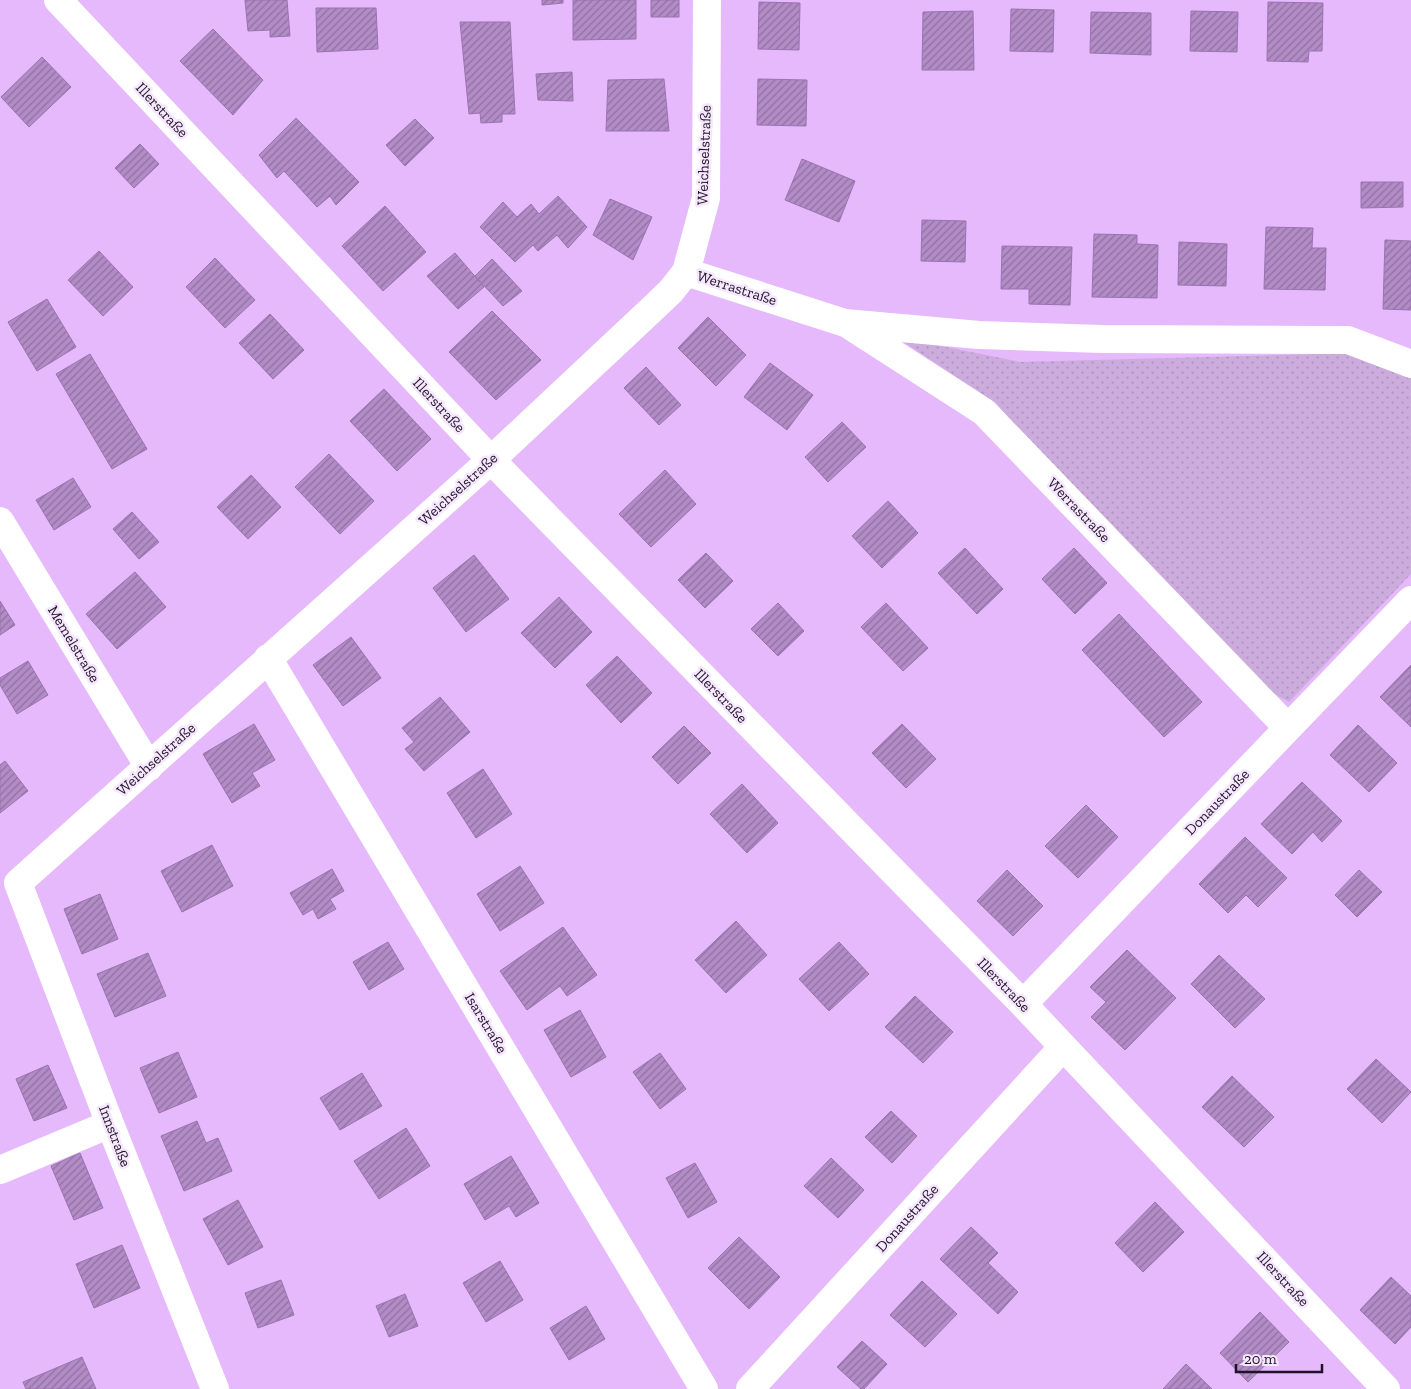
<svg xmlns="http://www.w3.org/2000/svg" width="1411" height="1389" font-family="'Zilla Slab',serif">
  <defs>
    <pattern id="grass-dots" width="8" height="8" patternUnits="userSpaceOnUse" patternTransform="scale(1.25)"><rect width="8" height="8" fill="#ccabdd"/><path d="M2 2h.1M6 6h.1" fill="none" stroke="#af92be" stroke-width="1.8" stroke-linecap="round"/></pattern>
    <pattern id="building-hatch" width="6" height="6" patternUnits="userSpaceOnUse" patternTransform="scale(1.25)"><rect width="6" height="6" fill="#b28cc6"/><path d="M-1 1l2-2M0 6l6-6M5 7l2-2" fill="none" stroke="#9071a1"/></pattern>
  </defs>
  <rect width="100%" height="100%" fill="#e5b9fb"/>
  <path fill="url(#grass-dots)" d="M896 337 1020 362 1355 353 1411 371V574L1289 702 1267 690 1058 477 996 403Z"/>
  <path fill="url(#building-hatch)" stroke="#9b72b0" d="M245 0H287L290 36 270 37V30L248 31Z
    M542 0H563V3L542 5Z
    M573 0H636V39L573 40Z
    M651 0H679V17H651Z
    M759 2 800 3 799 50 758 49Z
    M1268 2 1323 3 1322 51H1309L1308 62 1267 61Z
    M316 8H376L378 49 317 52Z
    M1011 9 1054 10 1053 52 1010 51Z
    M973 11 974 70H922L923 12Z
    M1191 11 1238 12 1237 52 1190 51Z
    M1091 12 1151 13V55L1090 53Z
    M460 22H510L515 114H502V122L481 123 480 113 469 114Z
    M213 29 263 80 233 115 180 61Z
    M42 57 71 87 29 127 1 97Z
    M572 72 573 101 538 100 536 74Z
    M664 79 669 131H606L608 80Z
    M758 79 807 80 806 126 757 125Z
    M296 118 359 182 336 205 330 196 317 207 284 171 277 178 259 155Z
    M415 119 434 138 405 166 386 145Z
    M140 144 159 164 134 188 115 168Z
    M802 159 855 181 839 222 785 200Z
    M1361 182H1403V207L1361 208Z
    M558 196 587 227 568 248 557 235 538 251 533 245 515 262 480 227 503 202 517 217 531 204 539 214Z
    M610 199 652 217 633 260 593 235Z
    M385 206 426 252 383 291 342 246Z
    M922 220 966 221 965 262 921 261Z
    M1266 227 1313 228 1312 248H1326L1325 290 1264 289Z
    M1094 234 1137 235V244L1158 245 1157 298 1092 297Z
    M1385 240 1411 241V310L1383 309Z
    M1179 242 1227 244 1226 286 1178 285Z
    M1002 246 1072 247 1070 305 1029 304V289H1001Z
    M99 251 133 287 103 316 68 280Z
    M455 253 484 287 458 309 427 276Z
    M215 258 255 300 225 328 186 287Z
    M492 259 522 291 503 306 475 276Z
    M47 299 76 347 37 371 8 322Z
    M492 311 541 360 496 400 449 352Z
    M270 314 304 350 273 379 239 343Z
    M708 317 746 355 716 386 678 348Z
    M90 354 147 449 112 469 56 374Z
    M770 363 813 395 787 430 744 397Z
    M646 367 681 405 659 425 624 388Z
    M384 389 431 439 397 471 350 421Z
    M842 422 866 447 828 482 805 457Z
    M329 454 374 501 340 534 295 487Z
    M665 470 696 504 651 547 619 514Z
    M251 475 281 507 248 539 217 507Z
    M73 478 91 507 54 530 36 500Z
    M888 501 918 533 882 568 852 536Z
    M132 512 159 542 139 559 113 529Z
    M965 548 1003 589 977 614 938 573Z
    M1074 548 1107 583 1075 614 1042 579Z
    M706 553 733 581 705 608 678 580Z
    M474 555 509 599 466 632 433 588Z
    M135 572 166 607 117 649 86 614Z
    M559 597 592 632 555 668 521 633Z
    M0 601 15 625 0 635Z
    M778 603 804 631 778 656 751 629Z
    M886 603 928 648 903 671 861 627Z
    M1119 614 1202 702 1164 737 1082 650Z
    M351 637 381 678 343 706 313 665Z
    M617 656 652 693 621 723 586 685Z
    M28 661 48 695 17 714 0 685V678Z
    M1411 665V727L1380 697Z
    M440 697 470 732 424 771 405 749 414 742 402 728Z
    M254 724 275 760 252 773 260 786 232 803 203 754Z
    M902 724 936 759 906 788 872 753Z
    M1358 725 1397 763 1369 792 1330 755Z
    M684 726 711 753 678 784 652 757Z
    M5 761 28 791 0 813V765Z
    M483 769 512 814 476 838 447 793Z
    M1302 782 1342 821 1322 842 1313 832 1292 854 1261 824Z
    M742 784 778 823 747 853 710 814Z
    M1086 805 1118 837 1078 878 1045 846Z
    M1245 837 1287 878 1258 907 1246 895 1228 913 1199 884Z
    M212 845 233 886 182 912 161 871Z
    M520 866 544 903 500 931 477 894Z
    M332 869 344 891 330 899 336 909 318 919 313 909 303 915 290 893Z
    M1007 870 1043 906 1013 936 977 901Z
    M1359 870 1382 892 1357 917 1335 895Z
    M100 894 118 939 82 954 64 909Z
    M736 921 767 955 726 993 695 960Z
    M563 927 597 975 567 996 560 986 527 1010 500 971Z
    M388 942 404 969 369 990 353 962Z
    M839 942 869 974 829 1011 799 979Z
    M1127 950 1176 998 1125 1050 1091 1017 1106 1002 1090 987Z
    M148 953 166 996 115 1017 97 974Z
    M1219 955 1265 999 1235 1028 1191 984Z
    M915 996 953 1032 923 1063 885 1027Z
    M580 1010 606 1057 571 1077 544 1030Z
    M178 1052 197 1097 159 1113 140 1068Z
    M660 1053 686 1089 660 1109 633 1072Z
    M1376 1059 1411 1092 1382 1123 1347 1089Z
    M48 1065 67 1108 34 1121 16 1079Z
    M362 1073 382 1106 340 1130 320 1098Z
    M1232 1076 1274 1117 1244 1147 1202 1107Z
    M891 1111 917 1136 892 1163 865 1137Z
    M197 1121 206 1143 218 1138 232 1171 184 1191 161 1136Z
    M406 1128 430 1166 379 1199 354 1161Z
    M80 1153 103 1208 74 1220 51 1166Z
    M511 1156 539 1203 516 1217 509 1206 485 1220 464 1184Z
    M831 1158 864 1190 838 1218 804 1186Z
    M695 1163 717 1202 688 1218 666 1178Z
    M238 1200 263 1247 228 1265 203 1219Z
    M1155 1202 1184 1232 1143 1272 1115 1243Z
    M971 1227 998 1253 988 1263 1018 1292 998 1314 940 1259Z
    M739 1237 780 1277 749 1309 708 1268Z
    M122 1245 140 1288 94 1308 76 1264Z
    M500 1261 523 1300 486 1322 463 1283Z
    M1391 1277 1411 1296V1327L1395 1344 1360 1310Z
    M281 1280 294 1315 258 1328 245 1293Z
    M922 1281 957 1314 925 1347 890 1315Z
    M405 1294 418 1326 389 1337 376 1306Z
    M586 1306 605 1339 569 1360 550 1328Z
    M1260 1312 1289 1342 1248 1382 1220 1353Z
    M862 1341 887 1364 864 1389H861L837 1367Z
    M82 1357 96 1389H26L23 1382Z
    M1186 1364 1212 1389H1163Z"/>
  <g fill="none" stroke-linecap="round" stroke-linejoin="round">
    <path stroke="#fff" stroke-width="28" d="M58 0 491 460 1023 1004 1386 1389
      M686 272 845 323 979 335 1102 339 1348 340 1411 364
      M849 325 984 412 1288 728
      M0 521 149 767
      M268 658 704 1389
      M1023 1004 1411 600
      M0 1170 110 1124
      M215 1389 110 1124 18 883 491 460 649 312 671 291 686 272 706 198 707 0
      M750 1389 1063 1047"/>
  </g>
  <g text-anchor="middle" dominant-baseline="central" stroke-width="5" stroke-linejoin="round" paint-order="stroke">
    <g font-size="15" fill="#22112a" stroke="#f5e7fc">
      <text transform="translate(162 110) rotate(47)">Illerstraße</text>
      <text transform="translate(704 155) rotate(-88)">Weichselstraße</text>
      <text transform="translate(737 288) rotate(18)">Werrastraße</text>
      <text transform="translate(439 405) rotate(47)">Illerstraße</text>
      <text transform="translate(458 489) rotate(-42)">Weichselstraße</text>
      <text transform="translate(1079 510) rotate(46)">Werrastraße</text>
      <text transform="translate(74 644) rotate(59)">Memelstraße</text>
      <text transform="translate(721 696) rotate(46)">Illerstraße</text>
      <text transform="translate(156 759) rotate(-42)">Weichselstraße</text>
      <text transform="translate(1217 802) rotate(-46)">Donaustraße</text>
      <text transform="translate(1004 985) rotate(46)">Illerstraße</text>
      <text transform="translate(486 1023) rotate(59)">Isarstraße</text>
      <text transform="translate(115 1136) rotate(69)">Innstraße</text>
      <text transform="translate(907 1218) rotate(-48)">Donaustraße</text>
      <text transform="translate(1283 1279) rotate(47)">Illerstraße</text>
    </g>
  </g>
  <path d="M1236 1364v8h86v-8" fill="none" stroke="#22112a" stroke-width="2.5"/>
  <text x="1244" y="1364" font-size="15" fill="#22112a" stroke="#f5e7fc" stroke-width="4" paint-order="stroke">20 m</text>
</svg>
